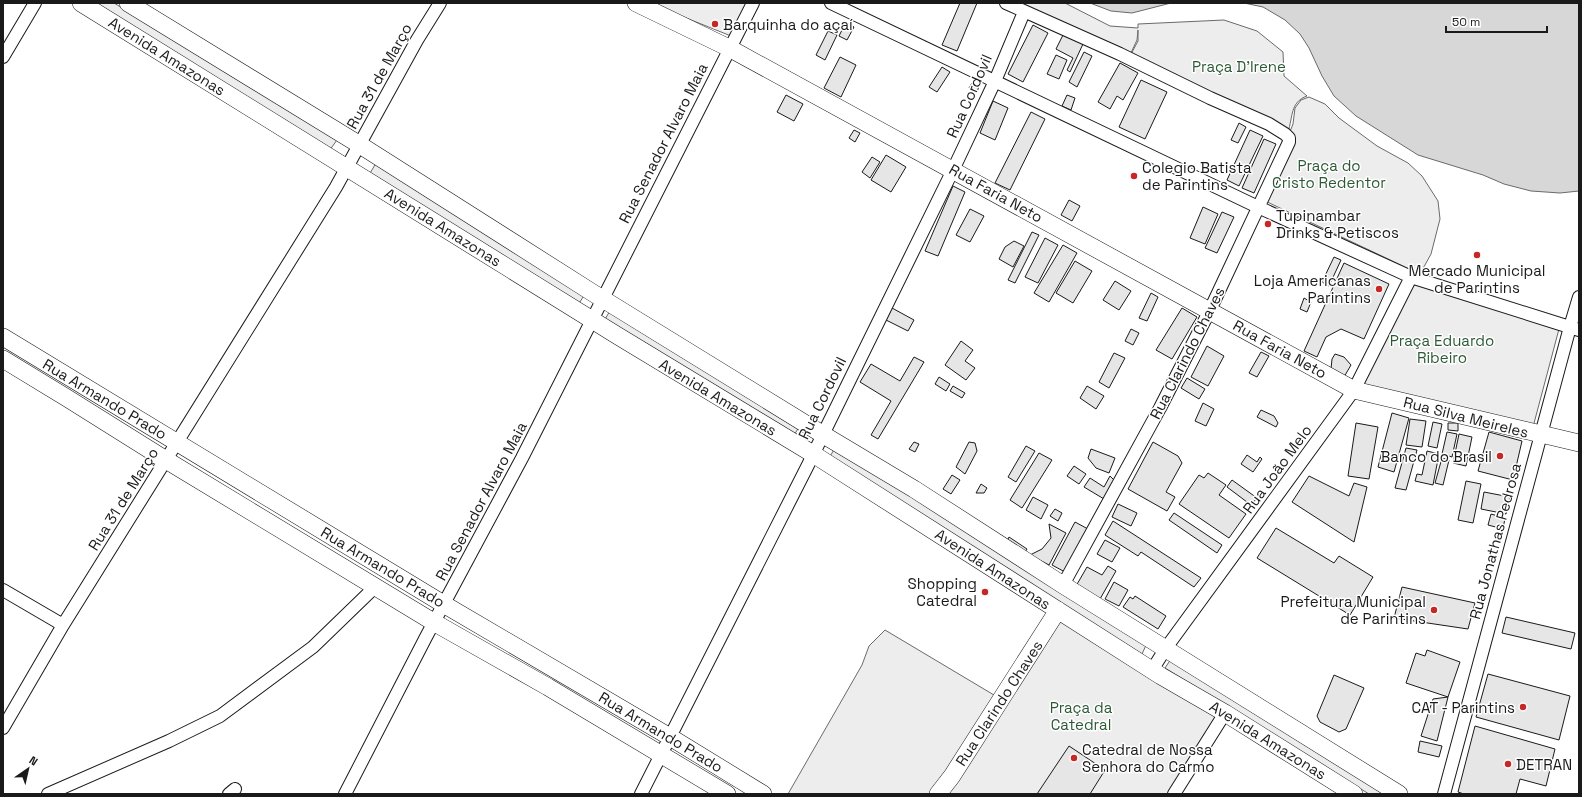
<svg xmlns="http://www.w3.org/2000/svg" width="1582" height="797" font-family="'Space Grotesk',sans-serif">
  <rect width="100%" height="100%" fill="#fff"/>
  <path fill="#ededed" stroke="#6a6a6a" d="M92 3H114L337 140 329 151Z
    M649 3H748L731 36Z
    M1015 3H1065L1110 26 1138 28V24L1224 20 1257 31 1283 52 1284 76 1307 96C1290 102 1293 117 1288 132L1130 56 1138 41V30L1137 40 1130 55Z
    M1309 97 1325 104 1339 118 1377 146 1408 163 1422 176 1438 201 1440 219 1431 254 1420 274 1263 200 1293 124 1295 108 1301 100Z
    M376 163 585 294 578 305 369 175Z
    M1414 283 1559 329 1533 427 1363 385Z
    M611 309 799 427 793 437 604 321Z
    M835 448 1147 643 1142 654 829 458Z
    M1056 608 1224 713 1172 794H788L862 665 869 646 885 630 999 698Z
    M1171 659 1389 794H1369L1165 668Z"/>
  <path fill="#d7d7d7" stroke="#6a6a6a" d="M1090 3H1171L1132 13 1111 11Z
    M1244 3H1579V191L1560 193 1531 191 1504 184 1483 175 1418 155 1356 116 1334 96 1322 76 1309 48 1300 34 1285 20 1263 7Z"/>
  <path fill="#e6e6e6" stroke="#1a1a1a" d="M960 3H977L957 51 942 45Z
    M846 22 854 27 847 40 839 36Z
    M1033 25 1048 33 1023 82 1008 74Z
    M828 31 837 35 825 60 816 55Z
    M1063 35 1083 44 1070 72 1067 70 1073 58 1056 49Z
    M1084 52 1092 56 1077 87 1069 82Z
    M1056 55 1067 60 1059 79 1047 74Z
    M840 57 856 65 841 97 824 88Z
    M1120 63 1138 73 1123 100 1117 96 1110 109 1098 102Z
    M942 67 950 72 937 92 929 87Z
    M1141 80 1167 92 1145 139 1119 127Z
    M972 83 979 86 977 92 969 88Z
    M786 95 803 104 794 121 777 112Z
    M1067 95 1075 98 1071 110 1062 106Z
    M993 101 1008 108 995 140 980 133Z
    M1031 112 1045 119 1010 190 995 183Z
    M1239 123 1246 127 1238 143 1231 140Z
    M854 130 860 133 855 142 849 138Z
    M1250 130 1263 136 1239 186 1227 180Z
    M1264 139 1276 144 1254 193 1242 188Z
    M886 155 906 167 891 192 871 180Z
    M872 157 880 162 870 178 862 172Z
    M953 186 965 192 938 256 925 251Z
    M1069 200 1080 206 1072 221 1061 215Z
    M1203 207 1218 214 1205 244 1190 238Z
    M970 209 984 216 970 242 956 235Z
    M1222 212 1234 217 1217 253 1205 248Z
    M1032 232 1039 235 1015 283 1008 280Z
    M1045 238 1058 245 1038 283 1025 277Z
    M1014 241 1024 246 1013 267 999 259 1005 247Z
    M1063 245 1077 253 1049 302 1034 293Z
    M1334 257 1341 260 1329 286 1322 282Z
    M1075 261 1092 271 1073 303 1056 293Z
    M1344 263 1389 284 1364 339 1341 329 1326 337 1317 357 1304 351Z
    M1115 281 1131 291 1119 310 1103 300Z
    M1151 293 1158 297 1147 321 1139 318Z
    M1304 298 1311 302 1307 312 1300 309Z
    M892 308 914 320 908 331 886 320Z
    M1182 308 1197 317 1172 359 1156 350Z
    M1131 329 1139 333 1133 345 1125 341Z
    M961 341 973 350 965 361 975 368 966 380 945 365Z
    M1207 346 1224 356 1208 386 1191 377Z
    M1261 352 1269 356 1257 377 1249 373Z
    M1114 353 1125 358 1109 388 1099 382Z
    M1335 354 1344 357 1351 365 1344 377 1331 369 1332 359Z
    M914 357 924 362 878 439 871 435 891 401 860 382 871 364 900 381Z
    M939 377 950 384 946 391 935 384Z
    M1187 378 1205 389 1199 399 1181 388Z
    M953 386 965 393 962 398 950 391Z
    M1087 386 1104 396 1096 409 1080 398Z
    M1203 403 1214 409 1206 426 1195 421Z
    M1261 410 1274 416 1278 423 1276 427 1257 417Z
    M1392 413 1409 418 1394 472 1378 467Z
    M1410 419 1426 421 1422 447 1406 445Z
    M1433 422 1442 424 1437 448 1428 446Z
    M1356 423 1378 427 1369 479 1348 476Z
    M1448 423H1458V431L1448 430Z
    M1447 432 1457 434 1452 457 1442 454Z
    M1489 432 1522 441 1513 480 1478 471Z
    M1459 434 1472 437 1466 466 1453 463Z
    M914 442 919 444 915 452 909 449Z
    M969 442 975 443 977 451 965 474 956 467Z
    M1153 442 1178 456 1182 463 1166 492 1175 497 1167 511 1128 489Z
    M1026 446 1035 451 1016 482 1008 477Z
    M1406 448 1417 450 1406 490 1395 488Z
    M1091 449 1115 458 1109 473 1096 468 1088 458Z
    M1427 451 1439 454 1433 485 1415 481 1417 474 1422 475Z
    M1039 453 1052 460 1022 508 1010 500Z
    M1247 455 1257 462 1260 457 1262 459 1253 472 1241 464Z
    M1442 458 1449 460 1443 485 1435 483Z
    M1074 466 1086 474 1079 484 1067 476Z
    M1208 473 1226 485 1219 495 1246 514 1229 538 1179 504 1199 475 1204 478Z
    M952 475 960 480 951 494 943 489Z
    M1110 476 1115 481 1104 499 1084 487 1090 478 1104 487Z
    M1309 476 1349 496 1354 483 1367 487 1354 542 1292 502Z
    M1232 480 1257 498 1251 505 1227 487Z
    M1466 481 1481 484 1473 523 1458 520Z
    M981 484 987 488 984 493H976Z
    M1484 492 1510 497 1506 514 1481 509Z
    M1033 497 1048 505 1041 519 1026 510Z
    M1118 504 1137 513 1131 526 1112 517Z
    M1055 509 1062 513 1058 521 1050 516Z
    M1174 513 1222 545 1217 553 1169 520Z
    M1491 514 1505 518 1503 529 1488 525Z
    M1113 521 1201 578 1194 587 1141 552 1138 556 1105 535Z
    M1075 522 1088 529 1065 572 1052 565Z
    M1049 524 1066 533 1049 565 1030 555 1042 549 1051 538Z
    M1276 528 1334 563 1339 556 1373 577 1350 615 1257 558Z
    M1009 537 1027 549 1025 552 1007 541Z
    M1105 540 1120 548 1112 562 1097 554Z
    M1108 566 1116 571 1100 599 1076 586 1087 567 1102 575Z
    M1114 582 1128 590 1119 606 1105 599Z
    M1402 587 1475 603 1468 629 1394 618Z
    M1135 596 1166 616 1158 629 1123 607 1130 597 1133 599Z
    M1506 617 1575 633 1571 649 1502 633Z
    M1427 650 1460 662 1448 697 1406 683 1416 653 1425 656Z
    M1488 674 1570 696 1559 740 1476 717Z
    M1334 675 1364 688 1346 729 1339 732 1320 722 1317 716Z
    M1448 697 1437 741 1421 736 1433 699Z
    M1475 726 1555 749 1546 786 1520 779 1516 794H1464L1458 792Z
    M1420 741 1442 746 1439 757 1418 752Z
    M1069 746 1105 770 1090 794H1037Z"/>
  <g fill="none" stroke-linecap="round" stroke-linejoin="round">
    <g stroke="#1a1a1a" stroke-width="14">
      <path id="street" d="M831 3 1258 207 1411 277 1579 330
        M1006 3 1120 54 1210 98 1269 124 1285 134 1289 138V142L1210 310 1160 408 1063 585
        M3 57 35 3
        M3 590 63 625
        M1152 670 1166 648 1354 390 1411 277
        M3 728 63 625 336 187 417 40 440 3
        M48 794 169 741 220 716 313 647 376 586
        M229 794 235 789
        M345 794 426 637 522 458 753 3
        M641 794 808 465 953 170 995 81 1024 12
        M1174 794 1225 713
        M1444 794 1570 327 1579 297"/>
    </g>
    <g stroke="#1a1a1a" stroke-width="18">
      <path id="secondary" d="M81 3 618 336 813 454 1161 676 1225 713 1354 794
        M128 3 360 145 593 293 822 434 914 489 1063 585 1399 794
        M636 3 729 48 1354 390 1579 443
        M3 337 445 605 670 737 763 794
        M3 359 67 398 166 460 435 623 548 687 727 794
        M938 794 952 776 1058 610"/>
    </g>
    <use href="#street" stroke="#fff" stroke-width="12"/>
    <use href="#secondary" stroke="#fff" stroke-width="17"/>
  </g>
  <g fill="#c62828" stroke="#fff" stroke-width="1.5">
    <circle cx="715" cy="24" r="4"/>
    <circle cx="1134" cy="176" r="4"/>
    <circle cx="1268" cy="224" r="4"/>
    <circle cx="1477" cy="255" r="4"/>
    <circle cx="1379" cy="289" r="4"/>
    <circle cx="1500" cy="456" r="4"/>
    <circle cx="985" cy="592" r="4"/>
    <circle cx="1434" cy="610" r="4"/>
    <circle cx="1523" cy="707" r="4"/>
    <circle cx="1074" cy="758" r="4"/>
    <circle cx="1508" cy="764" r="4"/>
  </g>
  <g text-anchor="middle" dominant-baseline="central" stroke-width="3" stroke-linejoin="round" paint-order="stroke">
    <g font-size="15" fill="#1a1a1a" stroke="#fff" text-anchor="start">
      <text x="723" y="24">Barquinha do açaí</text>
      <text x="1142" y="167">Colegio Batista<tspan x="1142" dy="17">de Parintins</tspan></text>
      <text x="1276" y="215">Tupinambar<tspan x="1276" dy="17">Drinks &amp; Petiscos</tspan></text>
      <text x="1477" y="270" text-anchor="middle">Mercado Municipal<tspan x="1477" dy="17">de Parintins</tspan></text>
      <text x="1371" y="280" text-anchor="end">Loja Americanas<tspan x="1371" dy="17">Parintins</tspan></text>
      <text x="1492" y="456" text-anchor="end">Banco do Brasil</text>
      <text x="977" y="583" text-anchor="end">Shopping<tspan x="977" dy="17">Catedral</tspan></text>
      <text x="1426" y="601" text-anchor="end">Prefeitura Municipal<tspan x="1426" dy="17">de Parintins</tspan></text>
      <text x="1515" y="707" text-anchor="end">CAT - Parintins</text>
      <text x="1082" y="749">Catedral de Nossa<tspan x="1082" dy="17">Senhora do Carmo</tspan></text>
      <text x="1516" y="764">DETRAN</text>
    </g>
    <g font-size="15" fill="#1a1a1a" stroke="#fff">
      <text transform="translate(167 56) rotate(32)">Avenida Amazonas</text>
      <text transform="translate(379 76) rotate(-61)">Rua 31 de Março</text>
      <text transform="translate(969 96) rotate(-66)">Rua Cordovil</text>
      <text transform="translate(663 143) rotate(-63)">Rua Senador Alvaro Maia</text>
      <text transform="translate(996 193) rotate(29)">Rua Faria Neto</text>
      <text transform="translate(443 227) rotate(32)">Avenida Amazonas</text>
      <text transform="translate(1280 349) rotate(29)">Rua Faria Neto</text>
      <text transform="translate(1187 353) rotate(-63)">Rua Clarindo Chaves</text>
      <text transform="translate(718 397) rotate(31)">Avenida Amazonas</text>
      <text transform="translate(822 398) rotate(-64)">Rua Cordovil</text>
      <text transform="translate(105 399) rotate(31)">Rua Armando Prado</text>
      <text transform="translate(1466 417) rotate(14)">Rua Silva Meireles</text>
      <text transform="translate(1277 469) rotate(-54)">Rua João Melo</text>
      <text transform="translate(123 499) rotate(-58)">Rua 31 de Março</text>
      <text transform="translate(481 501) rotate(-62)">Rua Senador Alvaro Maia</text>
      <text transform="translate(1495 541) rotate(-75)">Rua Jonathas Pedrosa</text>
      <text transform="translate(383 567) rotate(31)">Rua Armando Prado</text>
      <text transform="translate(993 569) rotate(33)">Avenida Amazonas</text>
      <text transform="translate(999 703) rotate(-57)">Rua Clarindo Chaves</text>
      <text transform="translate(661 732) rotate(31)">Rua Armando Prado</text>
      <text transform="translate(1268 740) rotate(32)">Avenida Amazonas</text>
    </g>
    <g font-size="15" fill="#2b5a34" stroke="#fff">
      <text x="1239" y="66">Praça D'Irene</text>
      <text x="1329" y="165">Praça do<tspan x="1329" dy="17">Cristo Redentor</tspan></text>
      <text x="1442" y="340">Praça Eduardo<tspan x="1442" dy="17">Ribeiro</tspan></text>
      <text x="1081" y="707">Praça da<tspan x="1081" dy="17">Catedral</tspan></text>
    </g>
  </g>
  <rect width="1582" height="797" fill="none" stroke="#1a1a1a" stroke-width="8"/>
  <g transform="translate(28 769) rotate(34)" stroke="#ffffff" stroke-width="3" paint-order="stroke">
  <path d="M0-3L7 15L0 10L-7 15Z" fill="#1a1a1a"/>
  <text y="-6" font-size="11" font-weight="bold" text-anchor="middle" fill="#1a1a1a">N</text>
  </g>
  <path d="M1446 26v6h101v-6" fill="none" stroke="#1a1a1a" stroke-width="2"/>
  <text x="1452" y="26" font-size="12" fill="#1a1a1a" stroke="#ffffff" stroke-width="3" paint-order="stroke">50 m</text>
</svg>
